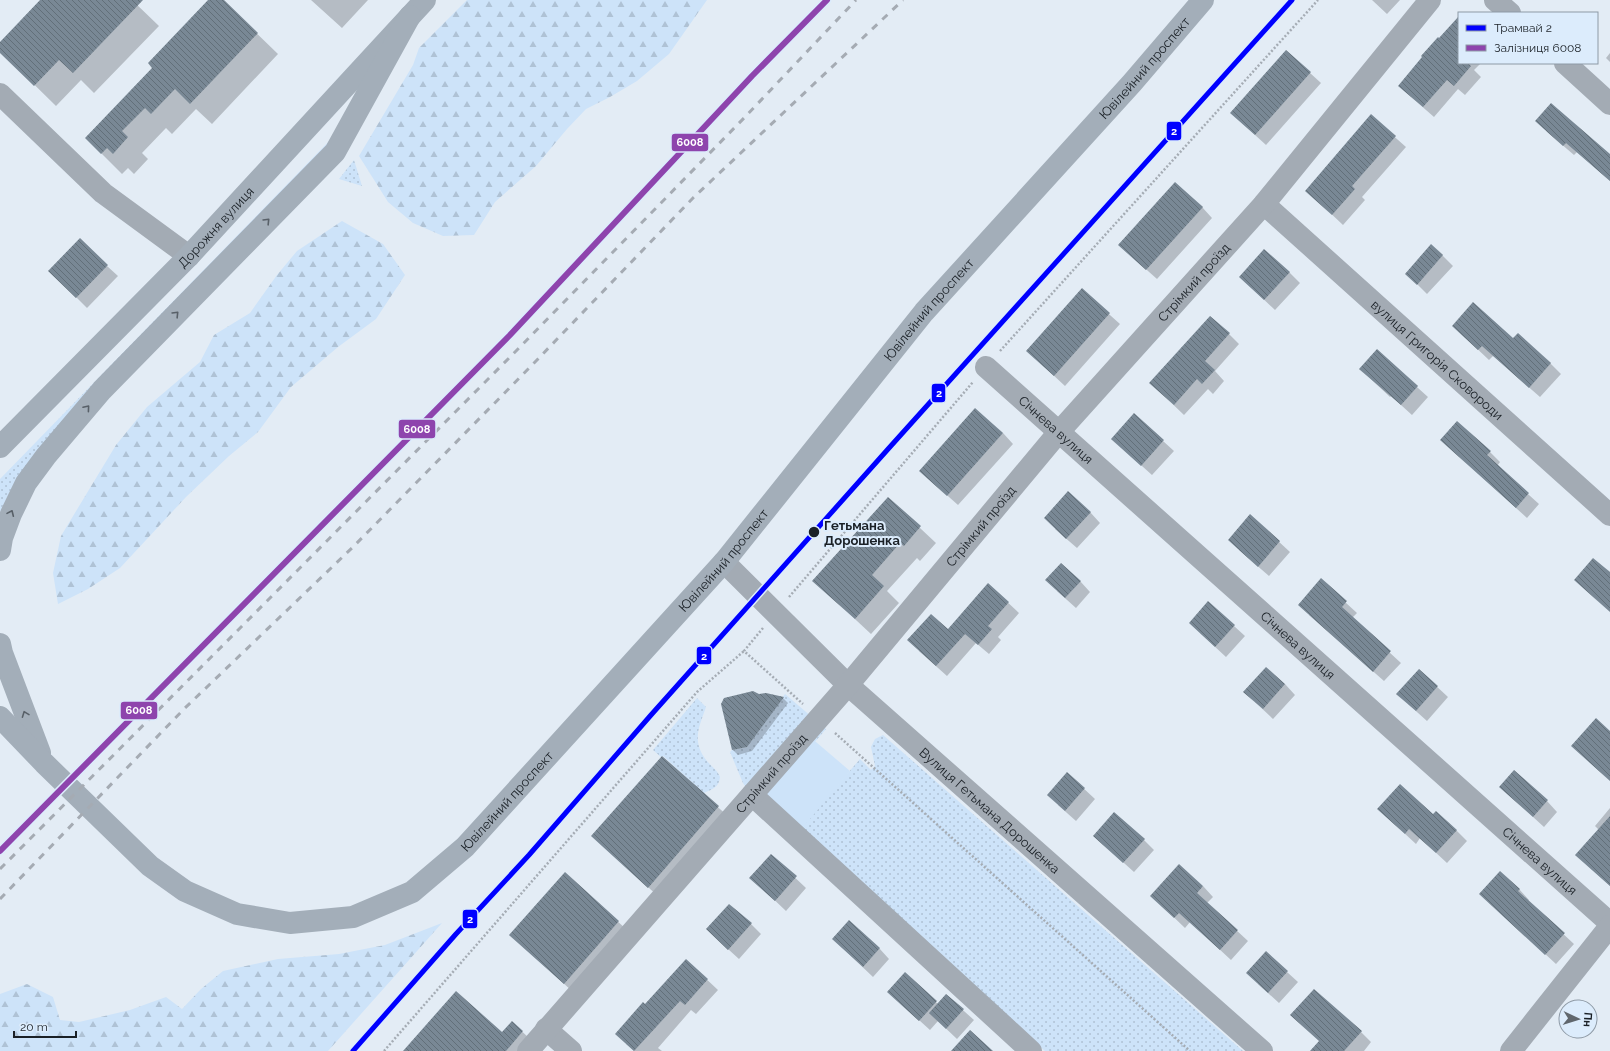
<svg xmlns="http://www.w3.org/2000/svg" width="1610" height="1051" font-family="Raleway,sans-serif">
  <defs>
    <pattern id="grass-dots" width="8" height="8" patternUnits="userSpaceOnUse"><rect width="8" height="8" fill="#cde3f9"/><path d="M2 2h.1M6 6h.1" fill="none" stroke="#afc2d5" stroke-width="1.8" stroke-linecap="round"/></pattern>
    <pattern id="forest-firs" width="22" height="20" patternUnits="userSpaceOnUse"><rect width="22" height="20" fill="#cde3f9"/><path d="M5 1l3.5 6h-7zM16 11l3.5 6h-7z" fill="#afc2d5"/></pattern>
    <pattern id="building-back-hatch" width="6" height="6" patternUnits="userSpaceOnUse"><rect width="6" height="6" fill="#798895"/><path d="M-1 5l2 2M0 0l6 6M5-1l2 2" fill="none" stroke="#626f79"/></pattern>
  </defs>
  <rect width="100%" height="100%" fill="#e3ecf5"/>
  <path fill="url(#grass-dots)" d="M338 132 329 146 18 477 0 512V479Z
    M354 160 362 186 339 179Z
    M785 694 826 729 801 758 835 788 860 759 871 770 875 766 871 747 875 739 883 735 1243 1051H1045L749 792 743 783 730 752 732 750 747 747Z
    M697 698 706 707C700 725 692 739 704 757 708 764 717 769 720 777 719 787 713 789 704 793L663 756 661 757 653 750Z"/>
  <path fill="url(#forest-firs)" d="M467 0H707L669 54 637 81 610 97 586 109 567 129 536 166 495 202 474 235 443 236 413 223 388 202 359 156 413 65 419 48Z
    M342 221 383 244 405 275 376 319 338 347 291 387 258 432 229 456 186 497 120 568 88 589 58 604 53 573 61 536 116 445 147 407 200 362 214 335 250 313 277 275 297 251Z
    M442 923 328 1051H0V994L27 984 53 997 60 1020 79 1022 130 1010 166 997 182 1009 201 989 223 971 278 959 339 954 385 945Z"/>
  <path fill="#cde3f9" d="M809 736 850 771 800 831 758 796Z"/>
  <path fill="#0003" d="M42 0H132L159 26 94 93 81 80 56 106 0 51V44Z
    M209 0H222L278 54 212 124 196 109 172 134 166 128 142 153 148 159 134 174 128 168 122 174 86 138 154 68Z
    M311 0H368L342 28Z
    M1372 0H1400L1387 14Z
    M1459 19V63H1481L1474 70 1481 77 1465 95 1458 89 1434 117 1410 96 1440 39Z
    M1286 51 1321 83 1266 145 1231 113Z
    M1610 53V62L1606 58Z
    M1371 116 1406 147 1362 197 1365 200 1343 225 1307 191Z
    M1546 131 1610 155V181L1577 152 1574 155Z
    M1202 207 1212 218 1157 279 1130 255Z
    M1442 255 1453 266 1427 294 1417 284Z
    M107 266 118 276 87 308 60 281Z
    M1289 272 1300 283 1275 310 1240 277Z
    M1082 290 1120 324 1065 386 1038 361Z
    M1453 326 1513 339 1550 363 1561 374 1540 397 1493 356 1489 360Z
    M1229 334 1239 344 1215 371 1224 381 1213 394 1208 389 1184 415 1161 393Z
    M1377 351 1428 397 1412 415 1391 396 1390 397 1360 369Z
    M1003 433 1013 444 958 505 931 481Z
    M1441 440 1490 452 1500 462 1497 466 1539 504 1527 518Z
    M1163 441 1174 451 1152 475 1123 449Z
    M888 498 936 543 920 561 917 558 887 591 899 603 871 634 814 581Z
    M1090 512 1100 523 1077 548 1055 529Z
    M1250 515 1290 552 1269 576 1239 550Z
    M1321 580 1357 613 1352 618 1401 663 1384 681 1309 615Z
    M1080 581 1090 592 1076 608 1057 591Z
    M988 584 1019 613 998 637 1001 640 989 654 976 643 947 676 919 651 948 631Z
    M1234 626 1245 636 1226 657 1200 633Z
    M1419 670 1448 697 1427 721 1408 704Z
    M1285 684 1295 695 1273 719 1255 702Z
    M758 695 783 698 788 703 752 751 738 755 733 750Z
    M662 757 730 818 660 898 604 847Z
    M1067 773 1095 799 1076 821 1058 805Z
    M1500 787 1547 801 1557 812 1544 827Z
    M1610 808V886L1576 855 1599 830 1595 826Z
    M1378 809 1433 815 1456 830 1467 841 1447 863 1420 838 1416 844Z
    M1144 840 1154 850 1134 872 1105 846Z
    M771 855 806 888 786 911 751 878Z
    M565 874 626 929 572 991 510 935Z
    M1203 886 1213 897 1207 903 1248 941 1231 960 1190 922 1185 928 1162 906Z
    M1519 889 1529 900 1528 901 1574 944 1556 964 1491 904Z
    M751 924 761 934 739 959 718 940Z
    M833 939 879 948 889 959 873 977Z
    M686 960 718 990 696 1014 691 1010 658 1048 662 1051H634L626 1044 645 1006Z
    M1287 972 1298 982 1279 1003 1258 984Z
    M905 974 938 1004 946 995 974 1020 957 1039 938 1021 930 1030 899 1002Z
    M512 1022 530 1039 519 1051H404L502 1033Z
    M1361 1032 1371 1042 1364 1051H1323L1320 1042Z"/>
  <path fill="url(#building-back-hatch)" d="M40 0H143L73 73 59 60 34 86 0 53V42Z
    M208 0H224L258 33 190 104 175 89 151 114 145 108 122 131 128 137 113 154 107 148 101 154 85 138 152 68 148 63Z
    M1459 16V63H1468L1471 66 1454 86 1447 80 1423 107 1398 86 1422 57 1421 56 1438 37 1439 38Z
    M1286 50 1311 72 1255 135 1230 113Z
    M1551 103 1610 154V181L1566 143 1563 146 1535 121Z
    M1371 114 1396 136 1352 186 1355 189 1332 215 1305 191Z
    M1175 182 1203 207 1146 270 1118 245Z
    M80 238 108 265 76 298 48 271Z
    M1431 244 1443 255 1417 285 1405 274Z
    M1264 249 1290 272 1264 300 1239 277Z
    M1082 288 1110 313 1054 376 1026 351Z
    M1473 302 1513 338 1518 333 1551 363 1529 388 1482 346 1478 350 1452 326Z
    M1210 316 1230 333 1205 361 1215 370 1202 384 1197 379 1174 405 1149 383Z
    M1377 349 1418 386 1401 405 1359 369Z
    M975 408 1003 433 947 496 919 471Z
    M1134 413 1164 440 1141 466 1111 439Z
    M1457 421 1491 451 1487 455 1529 493 1516 508 1440 440Z
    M1068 491 1091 512 1066 539 1044 518Z
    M888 497 921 526 904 546 900 543 872 575 884 586 855 619 812 581Z
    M1250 514 1280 541 1258 567 1228 540Z
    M1593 558 1610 572V612L1574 580Z
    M1061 563 1081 581 1065 598 1045 580Z
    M1321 578 1347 601 1342 607 1391 651 1373 672 1298 605Z
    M988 583 1009 602 988 626 992 629 978 645 965 634 936 666 907 640 931 614 948 629Z
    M1208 601 1235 625 1215 647 1189 623Z
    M1266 667 1285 684 1263 709 1243 692Z
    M1419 669 1438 686 1416 711 1396 694Z
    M753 691 759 694 766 693 784 697 747 747 732 750 721 704 724 698Z
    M1596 718 1610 731V781L1571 746Z
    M662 756 719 806 648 888 591 836Z
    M1514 770 1548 800 1533 817 1499 787Z
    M1067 772 1085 788 1065 811 1047 795Z
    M1400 784 1433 814 1436 811 1457 830 1436 853 1409 829 1405 834 1377 809Z
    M1114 812 1145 839 1123 863 1093 836Z
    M1610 816V886L1575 855Z
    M771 854 797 876 775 901 749 878Z
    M1179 864 1203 886 1197 893 1238 930 1220 950 1179 913 1174 918 1150 896Z
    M1500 871 1520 889 1518 891 1565 933 1545 955 1479 894Z
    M565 872 619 921 564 984 509 935Z
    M729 904 752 923 728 950 706 929Z
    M849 920 880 948 863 967 832 939Z
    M1266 951 1288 971 1268 993 1246 973Z
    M686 959 708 979 685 1005 680 1001 634 1051 615 1034 643 1002 645 1004Z
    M905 972 937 1001 919 1021 887 992Z
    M1314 989 1362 1031 1344 1051H1310L1319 1041 1290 1015Z
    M456 991 502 1032 512 1021 523 1031 506 1051H403Z
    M946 994 964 1009 946 1029 929 1013Z
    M970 1030 993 1051H951Z"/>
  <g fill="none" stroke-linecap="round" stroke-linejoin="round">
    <path stroke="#a5acb4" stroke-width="2.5" stroke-dasharray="2 2" stroke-linecap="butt" d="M1000 351 1318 0
      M789 597 973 382
      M763 628 744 651 803 704
      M835 733 1190 1051
      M384 1051 697 692 744 651"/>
    <g stroke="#a3abb4" stroke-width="22">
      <path d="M1495 0 1510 13"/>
      <path d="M1565 63 1610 104"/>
      <path d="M0 94 103 193 189 256"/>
      <path id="s1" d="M1264 204 1610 515"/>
      <path id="s2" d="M986 367 1610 923"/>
      <path id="s3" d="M724 562 848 685 1262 1051"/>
      <path d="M752 795 1031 1051"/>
      <path d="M546 1029 571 1051"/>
      <path id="s4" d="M528 1051 848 685 1058 433 1264 204 1430 0"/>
      <path d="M1511 1051 1610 926"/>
    </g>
    <g stroke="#a3aeb9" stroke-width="22">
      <path id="s5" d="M0 447 189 256 425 0"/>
      <path d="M0 550 2 538 11 514 26 483 46 456 102 390 335 152 410 16"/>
      <path d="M0 644 2 653 40 753"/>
      <path id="s6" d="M0 717 44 763 150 866 185 891 237 914 290 923 353 917 412 892 465 847 724 562 924 312 1132 83 1203 0"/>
    </g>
    <path stroke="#a5abb3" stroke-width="3" stroke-dasharray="7 7" stroke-linecap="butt" d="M0 869 521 346 745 117 856 0
      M0 899 184 709 354 546 536 361 693 198 903 0"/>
    <g stroke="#dcecfc" stroke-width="9">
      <path id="rail-1" d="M0 851 510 335 752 76 827 0"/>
    </g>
    <use href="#rail-1" stroke="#8e44ad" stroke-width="6"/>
    <g stroke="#dcecfc" stroke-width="8">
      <path id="tram-1" d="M353 1051 456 934 529 855 651 715 889 448 1292 0"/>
    </g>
    <use href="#tram-1" stroke="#00f" stroke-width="5"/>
  </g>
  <defs><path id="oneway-chevron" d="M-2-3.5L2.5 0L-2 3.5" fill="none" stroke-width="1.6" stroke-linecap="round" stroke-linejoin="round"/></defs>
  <g stroke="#586068">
    <use href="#oneway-chevron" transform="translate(267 221) rotate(-46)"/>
    <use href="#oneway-chevron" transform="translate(176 314) rotate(-46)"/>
    <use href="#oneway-chevron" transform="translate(87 408) rotate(-50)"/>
    <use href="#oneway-chevron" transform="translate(11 513) rotate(-66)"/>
    <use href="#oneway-chevron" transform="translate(25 714) rotate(-111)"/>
  </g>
  <circle fill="#1a2026" stroke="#dcecfc" stroke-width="1.5" cx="814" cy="532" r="6"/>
  <g text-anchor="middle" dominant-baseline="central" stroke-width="4" stroke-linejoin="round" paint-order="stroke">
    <g font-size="13" fill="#1a2026" stroke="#dcecfc">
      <text stroke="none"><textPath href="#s6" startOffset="1596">Ювілейний проспект</textPath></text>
      <text stroke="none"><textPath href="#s5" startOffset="308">Дорожня вулиця</textPath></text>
      <text stroke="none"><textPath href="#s4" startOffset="1017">Стрімкий проїзд</textPath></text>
      <text stroke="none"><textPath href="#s6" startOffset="1272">Ювілейний проспект</textPath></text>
      <text stroke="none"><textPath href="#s1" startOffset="233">вулиця Григорія Сковороди</textPath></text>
      <text stroke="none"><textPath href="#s2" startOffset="94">Січнева вулиця</textPath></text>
      <text stroke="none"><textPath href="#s4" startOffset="693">Стрімкий проїзд</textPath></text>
      <text stroke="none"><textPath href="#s6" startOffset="948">Ювілейний проспект</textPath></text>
      <text stroke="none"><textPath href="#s2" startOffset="418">Січнева вулиця</textPath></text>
      <text stroke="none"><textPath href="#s4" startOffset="369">Стрімкий проїзд</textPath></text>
      <text stroke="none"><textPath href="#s6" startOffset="624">Ювілейний проспект</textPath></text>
      <text stroke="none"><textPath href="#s3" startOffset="364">Вулиця Гетьмана Дорошенка</textPath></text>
      <text stroke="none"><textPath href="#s2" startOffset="742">Січнева вулиця</textPath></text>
    </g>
    <g font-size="13" font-weight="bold" fill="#1a2026" stroke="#dcecfc" text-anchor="start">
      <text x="824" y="525">Гетьмана<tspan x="824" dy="15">Дорошенка</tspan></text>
    </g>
  </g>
  <g stroke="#dcecfc" stroke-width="1.5">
    <rect x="1166" y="121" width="16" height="20" rx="4" fill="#00f"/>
    <rect x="671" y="133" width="38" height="19" rx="4" fill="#8e44ad"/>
    <rect x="931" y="383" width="15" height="20" rx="4" fill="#00f"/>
    <rect x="398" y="419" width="38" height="20" rx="4" fill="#8e44ad"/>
    <rect x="696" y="646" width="16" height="19" rx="4" fill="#00f"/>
    <rect x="120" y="701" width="38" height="19" rx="4" fill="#8e44ad"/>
    <rect x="462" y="909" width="16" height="20" rx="4" fill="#00f"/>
  </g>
  <g font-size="11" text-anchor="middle" font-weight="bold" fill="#fff">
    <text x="1174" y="135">2</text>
    <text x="690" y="146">6008</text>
    <text x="939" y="397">2</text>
    <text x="417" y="433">6008</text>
    <text x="704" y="660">2</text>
    <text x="139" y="714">6008</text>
    <text x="470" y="923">2</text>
  </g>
  <rect x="1458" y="12" width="140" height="52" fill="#dcecfc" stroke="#8e9aa6"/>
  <rect x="1466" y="25" width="20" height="6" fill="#0000ff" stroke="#8e9aa6"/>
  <text x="1494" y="32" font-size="12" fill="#1a2026">Трамвай 2</text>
  <rect x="1466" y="45" width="20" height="6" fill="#8e44ad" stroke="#8e9aa6"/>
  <text x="1494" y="52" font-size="12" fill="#1a2026">Залізниця 6008</text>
  <g transform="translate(1578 1019) rotate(94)"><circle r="19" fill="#dcecfc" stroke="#8e9aa6"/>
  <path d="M0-3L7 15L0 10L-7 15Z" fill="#60676e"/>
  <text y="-6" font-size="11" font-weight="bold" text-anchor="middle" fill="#1a2026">Пн</text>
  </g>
  <path d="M14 1031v6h62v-6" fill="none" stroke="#1a2026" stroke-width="2"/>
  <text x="20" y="1031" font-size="12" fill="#1a2026" stroke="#dcecfc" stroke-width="3" paint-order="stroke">20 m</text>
</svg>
